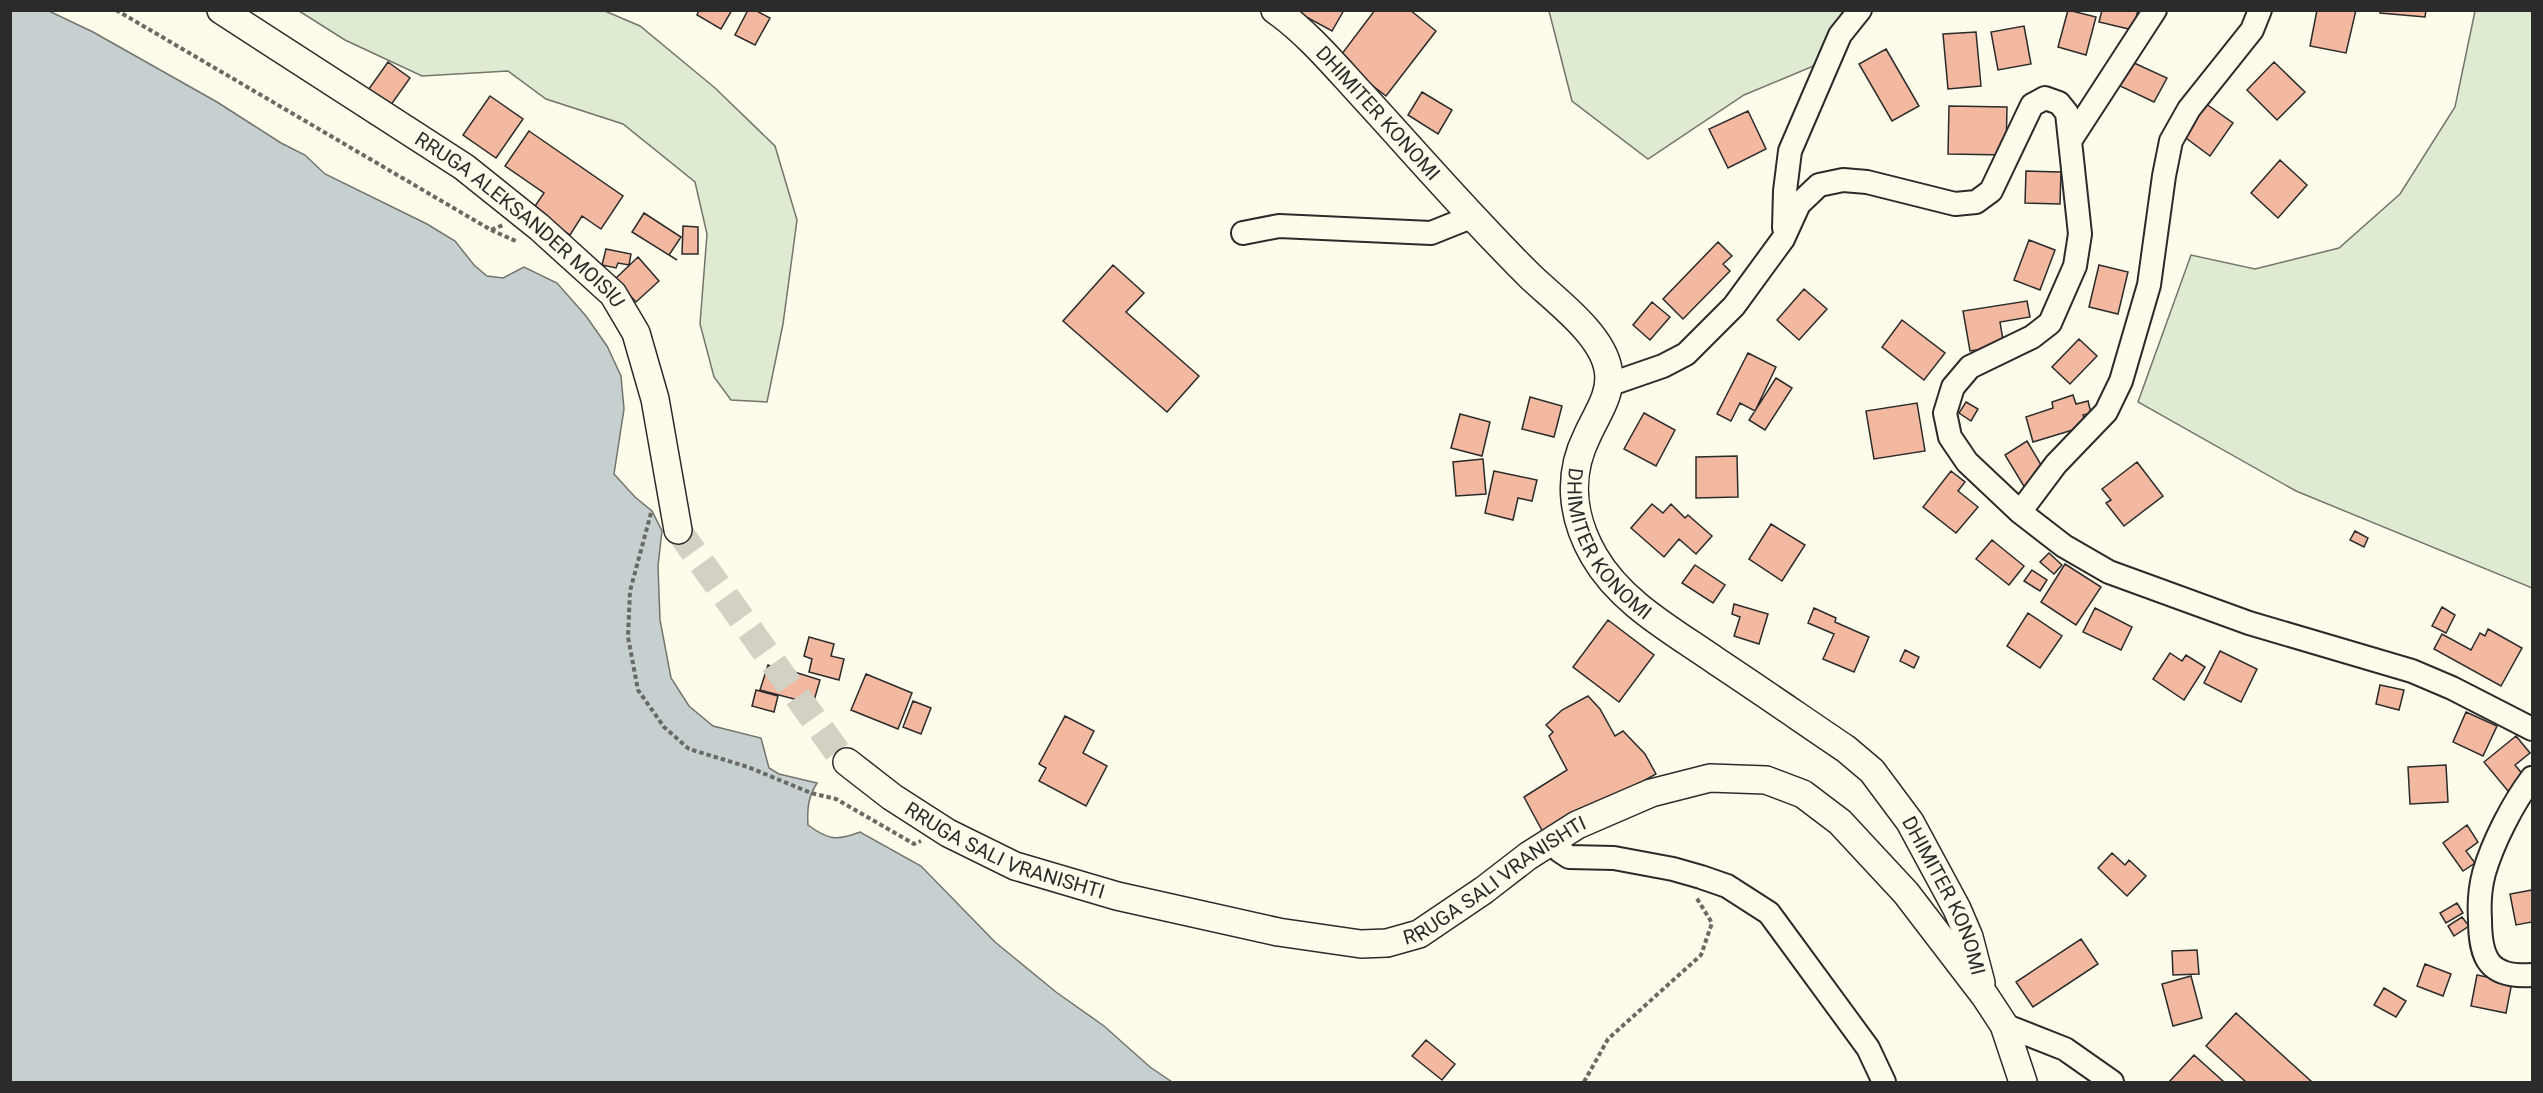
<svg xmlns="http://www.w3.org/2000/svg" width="2543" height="1093" font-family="Roboto,sans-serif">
  <rect width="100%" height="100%" fill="#fdfbea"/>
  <path fill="#deebd1" stroke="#74746e" stroke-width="1.5" d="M299 11H605L640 26 715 88 775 146 797 220 783 324 767 402 731 400 714 377 700 324 707 234 695 182 623 124 546 99 508 71 422 76 345 40Z
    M1549 11H1843L1816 65 1744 95 1648 159 1572 101Z
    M2475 11H2532V588L2296 491 2138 402 2191 255 2255 269 2339 248 2400 194 2455 107Z"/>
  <path fill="#c7d0d0" stroke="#74746e" stroke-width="1.5" d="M10 11H49L93 32 217 102 281 143 305 155 325 174 427 224 455 241 474 265 487 276 503 278 524 267 557 283 586 316 607 346 621 376 624 409 614 474 635 497 652 511 662 531 658 566 660 620 671 678 689 706 713 726 761 738 769 768 779 774 817 783C808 797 807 809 808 825 828 840 837 841 860 832L921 866 995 942 1056 992 1104 1026 1150 1067 1172 1082H11Z"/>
  <path fill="#f2b8a0" stroke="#2b2b2b" stroke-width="1.5" d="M699 10H732L721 29 697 15Z
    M748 10H755L770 18 755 45 735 35Z
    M1300 10H1344L1332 31 1299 13Z
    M1375 10H1410L1436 31 1386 96 1338 59Z
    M2068 10 2096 17 2086 55 2058 47Z
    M2102 10H2138L2133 30 2099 22Z
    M2317 10H2356L2346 53 2310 46Z
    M2380 10H2426L2425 17 2380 13Z
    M2024 26 2031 64 1998 70 1991 32Z
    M1976 32 1981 86 1948 89 1943 34Z
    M1886 49 1919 106 1892 121 1859 64Z
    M388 62 410 78 388 109 366 93Z
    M2132 62 2167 78 2154 102 2120 86Z
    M2274 62 2305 92 2277 120 2247 90Z
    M1422 92 1452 110 1438 134 1408 115Z
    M490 96 523 119 496 158 463 135Z
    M2205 103 2233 123 2210 156 2182 135Z
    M1949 106 2007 107 2006 155 1948 154Z
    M1748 111 1766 149 1728 168 1709 129Z
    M529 131 623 196 601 229 582 216 570 235 533 209 544 193 505 166Z
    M2280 160 2307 185 2278 218 2251 193Z
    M2026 171 2061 172 2060 204 2025 203Z
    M644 213 681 237 669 255 677 260 632 232Z
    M683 226 698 227V254H682Z
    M2029 240 2055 250 2040 290 2014 280Z
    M1718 242 1732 256 1723 264 1730 271 1683 319 1663 299Z
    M606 249 631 254 629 265 618 263 616 268 602 265Z
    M638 257 659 281 636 302 615 279Z
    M1113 265 1144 293 1126 312 1199 376 1167 412 1063 321Z
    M2099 265 2128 272 2118 314 2089 307Z
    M1804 289 1827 309 1799 340 1777 320Z
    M2027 301 2030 317 2000 322 2004 346 1970 351 1963 311Z
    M1652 302 1670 317 1650 340 1633 325Z
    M1902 320 1945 353 1924 380 1882 347Z
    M2079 339 2097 356 2070 384 2052 367Z
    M1748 353 1776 367 1755 411 1740 403 1731 421 1717 414Z
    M1776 378 1792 388 1765 430 1749 420Z
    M2073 395 2076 404 2088 401 2091 413 2083 415 2086 426 2033 442 2026 417 2053 408 2052 402Z
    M1530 397 1562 406 1554 437 1522 429Z
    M1966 402 1978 409 1971 421 1959 413Z
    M1917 403 1925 451 1874 459 1866 411Z
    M1644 413 1675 430 1656 466 1624 449Z
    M1460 414 1490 422 1482 456 1451 448Z
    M2027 441 2047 475 2025 488 2005 455Z
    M1737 456 1738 497 1696 498V457Z
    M1483 459 1486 494 1456 496 1453 462Z
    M2137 462 2163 496 2124 526 2106 503 2111 500 2102 489Z
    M1494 471 1537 480 1532 501 1518 498 1513 520 1485 513Z
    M1951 471 1965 482 1958 491 1978 507 1956 533 1923 507Z
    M1652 504 1663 513 1671 504 1685 518 1688 515 1712 536 1696 554 1679 539 1664 557 1631 528Z
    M1771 524 1805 545 1782 581 1749 559Z
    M2355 531 2368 538 2364 547 2350 540Z
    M1992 540 2024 566 2009 585 1976 559Z
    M2049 553 2062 565 2054 574 2040 562Z
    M2065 564 2101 587 2076 625 2041 602Z
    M1695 565 1725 585 1713 603 1682 583Z
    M2032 570 2047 580 2040 591 2024 581Z
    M1734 604 1768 614 1759 644 1734 636 1740 617 1732 614Z
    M2442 607 2455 615 2446 633 2432 626Z
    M1814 608 1836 618 1835 622 1869 637 1854 672 1823 659 1834 634 1808 623Z
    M2095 608 2132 627 2121 650 2083 632Z
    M2028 613 2062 636 2040 668 2007 646Z
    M1608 620 1654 655 1619 702 1573 667Z
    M2488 629 2522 648 2501 686 2434 649 2442 634 2471 650 2480 633 2485 636Z
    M809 637 834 644 831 656 844 659 839 680 809 672 812 659 804 656Z
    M1905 650 1919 657 1914 668 1900 661Z
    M2220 651 2257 669 2241 702 2204 683Z
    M2170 653 2182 661 2186 655 2205 667 2184 700 2153 679Z
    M768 665 781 670 778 680 784 682 788 670 820 680 813 704 760 690Z
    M866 674 912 693 898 729 851 710Z
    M2380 685 2404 690 2399 710 2376 704Z
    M756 690 778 696 774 712 752 706Z
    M1588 696 1600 709 1615 736 1623 731 1645 754 1656 774 1545 836 1524 797 1567 770 1549 736 1553 732 1546 725 1562 710Z
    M913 701 931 708 921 734 903 727Z
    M2466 712 2497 726 2483 756 2453 742Z
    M1065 716 1094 731 1083 753 1107 766 1086 806 1039 781 1046 768 1039 764Z
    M2516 736 2530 753 2515 765 2525 777 2508 791 2484 762Z
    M2446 765 2448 802 2410 804 2408 767Z
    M2467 825 2478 842 2466 851 2475 863 2463 871 2443 843Z
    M2112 853 2125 865 2129 860 2146 876 2127 896 2098 868Z
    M2532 890V922L2516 925 2510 894Z
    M2457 903 2463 913 2446 923 2440 913Z
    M2462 917 2469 926 2454 936 2448 926Z
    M2081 939 2098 964 2033 1007 2016 982Z
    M2197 950 2199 974 2173 975 2172 951Z
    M2425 964 2451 974 2443 996 2417 986Z
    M2477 975 2512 982 2506 1013 2471 1006Z
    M2191 976 2202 1018 2173 1026 2162 984Z
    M2384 988 2406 1001 2396 1017 2374 1005Z
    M2236 1013 2312 1082H2246L2206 1046Z
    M1426 1040 1455 1064 1442 1080 1412 1056Z
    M2194 1055 2224 1082H2169Z"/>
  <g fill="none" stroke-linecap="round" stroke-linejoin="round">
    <path stroke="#d3d1c4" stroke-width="27" stroke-dasharray="27 14" stroke-linecap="butt" d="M678 530 838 753 847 762"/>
    <g stroke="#2b2b2b" stroke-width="26">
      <path id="minor" d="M2070 141 2155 10
        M1784 228 1785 191 1790 151 1840 35 1860 10
        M1243 233 1279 226 1431 233 1471 217
        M1608 385 1663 366 1686 354 1734 306 1783 239 1799 204 1819 185 1843 180 1867 182 1955 204 1976 202 1991 191 2032 105 2045 98 2059 103 2067 113 2080 234 2075 266 2050 323 2032 337 1970 367 1953 387 1945 413 1950 437 1967 462 2020 512 2064 546 2109 572 2249 623 2412 671 2452 688 2532 729
        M2020 512 2056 464 2106 412 2121 381 2149 285 2164 176 2171 141 2189 109 2252 30 2260 10
        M2532 778C2513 803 2493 842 2484 873 2480 888 2479 904 2480 919 2480 959 2489 978 2532 975
        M1552 840 1560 851 1569 857 1614 858 1673 869 1701 877 1727 886 1769 913 1868 1048 1884 1082
        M2004 1025 2065 1049 2112 1082"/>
    </g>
    <g stroke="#2b2b2b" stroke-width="30">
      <g id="major">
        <path id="s1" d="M221 10 464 167 539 227 613 294 636 333 655 399 678 530"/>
        <path id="s2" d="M1275 10C1308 33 1335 66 1362 95 1418 156 1472 219 1531 277 1556 301 1602 334 1608 369 1613 394 1596 415 1587 436 1567 476 1572 518 1594 556 1621 603 1673 631 1716 661 1760 690 1803 720 1846 749L1872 771 1910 822 1957 909 1969 937 1981 983"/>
        <path id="s3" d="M847 762 892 797 948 833 1015 866 1117 896 1278 932 1361 944 1387 943 1419 934 1484 890 1528 856 1577 825 1651 793 1710 778 1766 780 1803 794 1840 822 1906 893 1985 996 2004 1025 2023 1082"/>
      </g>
    </g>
    <path stroke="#6a6964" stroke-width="4" stroke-dasharray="4.5 3" stroke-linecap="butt" d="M116 10 491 230 503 225
      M491 230 518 242
      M651 513 630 591 628 637 638 690 664 727 689 749 748 767 811 793 836 799 914 844 921 841
      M1584 1082 1608 1039 1701 955 1712 923 1696 897"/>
    <use href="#minor" stroke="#fdfbea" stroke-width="22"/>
    <use href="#major" stroke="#fdfbea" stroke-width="27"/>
  </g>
  <g text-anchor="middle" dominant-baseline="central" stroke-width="4.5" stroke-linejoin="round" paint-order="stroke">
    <g font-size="20" fill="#2b2b2b" stroke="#fdfbea">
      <text stroke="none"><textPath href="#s2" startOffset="146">DHIMITER KONOMI</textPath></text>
      <text stroke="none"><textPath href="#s1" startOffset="366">RRUGA ALEKSANDER MOISIU</textPath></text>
      <text stroke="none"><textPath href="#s2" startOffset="684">DHIMITER KONOMI</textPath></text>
      <text stroke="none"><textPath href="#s3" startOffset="183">RRUGA SALI VRANISHTI</textPath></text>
      <text stroke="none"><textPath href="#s3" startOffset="705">RRUGA SALI VRANISHTI</textPath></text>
      <text stroke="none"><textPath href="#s2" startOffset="1188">DHIMITER KONOMI</textPath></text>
    </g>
  </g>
  <rect width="2543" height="1093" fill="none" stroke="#2b2b2b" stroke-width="24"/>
</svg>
